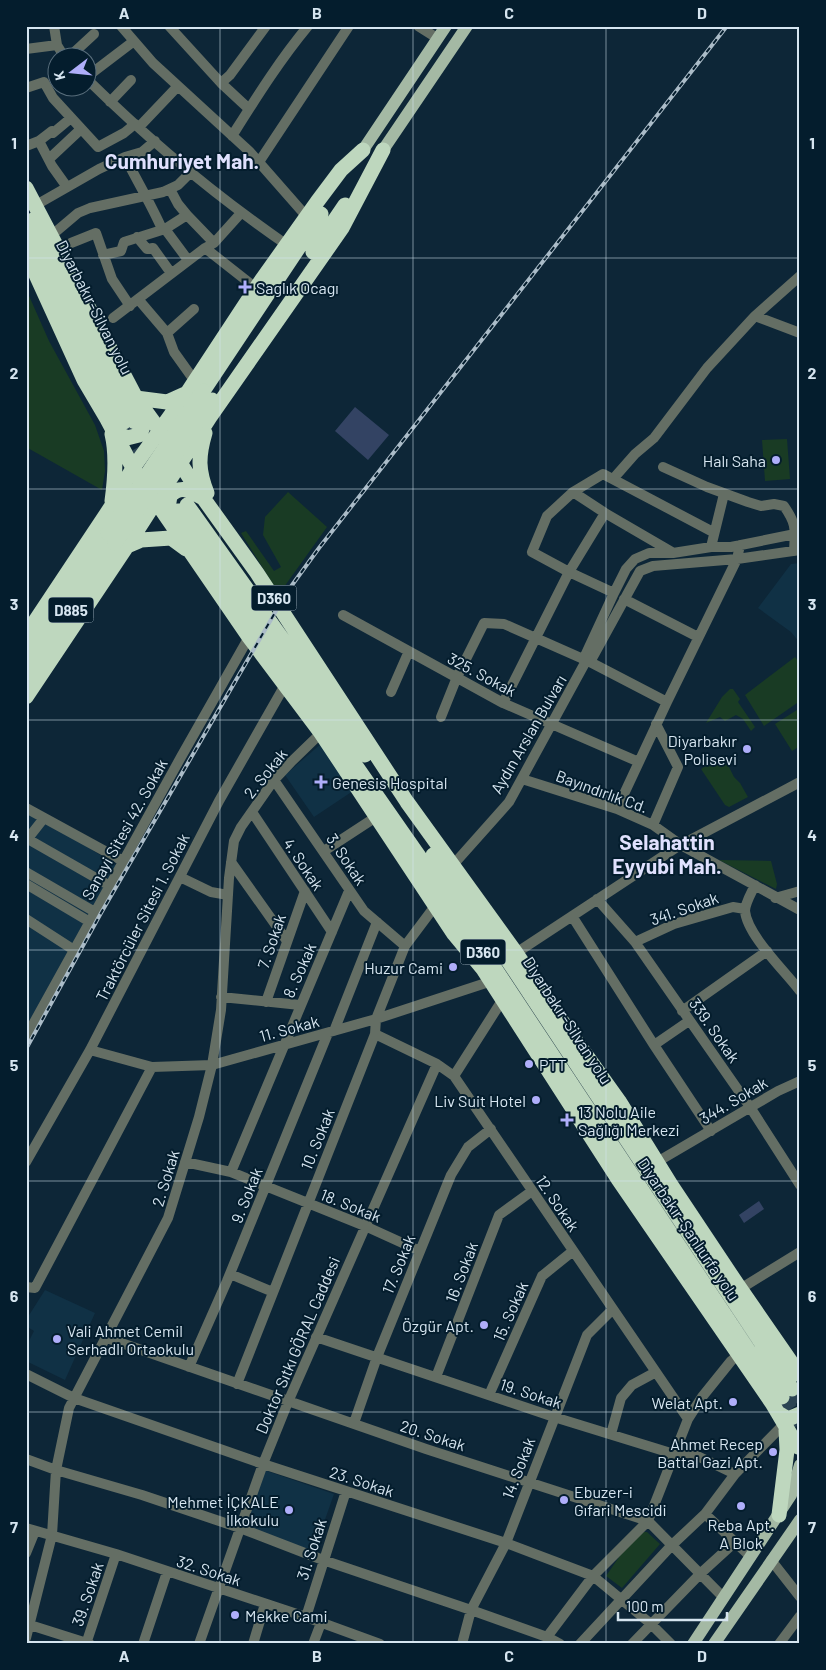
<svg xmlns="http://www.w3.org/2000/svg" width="826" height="1670" font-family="Barlow,sans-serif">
  <rect width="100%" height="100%" fill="#0d2637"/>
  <path fill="#103145" d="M800 563V643L791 632 758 608 791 564Z
    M322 743 356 789 314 817 285 775Z
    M26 807 117 866 26 1032Z
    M45 1290 95 1313 65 1380 26 1361V1347L34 1331 26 1326V1320Z
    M264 1470 334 1494 314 1551 244 1527Z"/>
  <path fill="#193b24" d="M26 289 49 341 95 425 104 451 105 471 102 490 26 447Z
    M787 439 790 479 765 481 762 440Z
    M288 492 327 527 279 594 241 533 246 531 274 571 281 567 263 535 265 517Z
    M795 657 800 663V701L764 726 745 695Z
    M730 689H733L740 699 738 702 755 727 751 731 743 719 736 715 725 721 720 717 706 723 722 697Z
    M800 708V746L792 751 775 724Z
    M723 755 734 777 740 783 748 797 729 807 725 805 701 769Z
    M719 860 771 861 777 884 776 889Z
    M644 1532H647L660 1544 622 1588 606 1576 628 1544Z"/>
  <path fill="#334363" d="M355 407 389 435 368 460 335 431Z
    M759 1201 764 1209 744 1223 739 1215Z"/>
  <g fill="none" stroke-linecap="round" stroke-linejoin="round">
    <path stroke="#2b4353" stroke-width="15" stroke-dasharray="15 8" stroke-linecap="butt" d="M127 427 149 464
      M792 1389 800 1401
      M782 1397 800 1424"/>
    <path stroke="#646e64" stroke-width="10" d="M54 26 57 45 65 58
      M121 26 153 63 250 152 307 217
      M169 26 221 83 249 109
      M418 26 437 38
      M26 49 57 45
      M68 58 94 34
      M88 76 134 41
      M88 80C149 140 216 196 287 245
      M221 83 230 75 266 26
      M26 88 44 82 53 98 98 147 124 133 135 124
      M110 102 131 80
      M139 127 178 86
      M232 136C256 98 279 61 308 26
      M39 141 52 166 67 187
      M26 146 39 141 52 131 53 133 71 118
      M125 157C137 181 151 204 162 229
      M49 159 81 129
      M259 162 349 26
      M170 189 178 204 187 215
      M36 205 99 169 125 157 142 152 155 141
      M241 213 214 243 205 248 256 288
      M165 229 188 260
      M52 235 78 213 90 208 163 192 178 185 191 172
      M137 237 147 249 153 248 171 273
      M71 243 96 233 112 279 130 306
      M103 255 121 251 124 242 165 229 187 215 214 243
      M800 276 755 316 800 333
      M138 299 167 333 174 352 194 380
      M113 318 205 248
      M167 333 194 309
      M663 467 707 487 748 502 761 506 774 504 784 506C797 525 795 529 794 551
      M613 479 635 454 654 438 707 368 755 316
      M573 492 605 513 672 552
      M711 547 724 494
      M614 593 569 572 532 552 547 516 573 492 603 474 713 532
      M624 599 698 637
      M343 615 503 703 639 762
      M583 660 614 593 626 569 635 559 649 553H673L711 547H731L800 533
      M590 662 640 571 653 566 737 559 800 550
      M391 692 409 651
      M503 703 569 572 605 513
      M441 717 457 677 484 623 504 624 590 662 667 702
      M522 779 617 809 653 825 681 845 800 910
      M274 780 364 911 405 946
      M26 808 123 861
      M617 809 667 702 737 559 740 545
      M252 812 332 932
      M653 825 678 767 656 724
      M26 838 110 886
      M26 841 44 818
      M324 851 376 817
      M231 862 287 941
      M453 865 509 802 586 661
      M26 872 95 912
      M180 877 211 892 228 895
      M26 884 90 922
      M755 885C752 892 745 903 745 911 747 935 785 971 800 991
      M775 898 800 891
      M597 899 635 942 750 1107 800 1185
      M572 916 654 1045 711 1131
      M26 919 74 950
      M635 942 674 924 733 907 745 909
      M516 953 677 847 800 782
      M221 997 300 1005
      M266 1002 305 891
      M682 1011 767 951
      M334 1031 377 922
      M375 1034 437 1064 454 1076 688 1419
      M26 1037 181 757 249 637
      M654 1045 689 1021
      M90 1050 152 1067 212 1065 376 1019 492 981
      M454 1076 503 999
      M26 1162 90 1050 219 801 285 685
      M185 1162 231 1172 365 1226 420 1251
      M657 1162 778 1091 800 1081
      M231 1172 349 891
      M230 1274 273 1292
      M26 1287 35 1288 152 1067
      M740 1289 800 1252
      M316 1337 554 1417 674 1454 691 1453 735 1474
      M107 1338 426 1449 648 1521 724 1598
      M189 1367 227 1281 328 1033
      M26 1374 74 1398 263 1464 506 1543 593 1576 651 1624 671 1644
      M436 1377 499 1215 532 1191
      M237 1384 375 1034 376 1019 405 946 432 910
      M489 1395 542 1276 573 1251
      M354 1423 377 1357 451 1175 468 1147 491 1129
      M611 1434 621 1398 632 1385 656 1372
      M26 1459 56 1470 142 1495 240 1528 323 1560 471 1610 547 1637 560 1644
      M705 1514 751 1557
      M26 1528 116 1554 306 1617 380 1644
      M26 1553 35 1531
      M771 1560 800 1597
      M306 1617 346 1491
      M30 1625 90 1644
      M547 1637 593 1576 648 1521 688 1419 702 1397 731 1361 738 1355
      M26 1638 52 1535 56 1470 69 1408 168 1218 199 1117 212 1065 221 1010 229 878 234 841 241 827 274 780 291 762 321 733
      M86 1644 116 1554
      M143 1644 167 1572
      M199 1644 263 1464 288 1402 437 1064
      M253 1644 265 1604
      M313 1644 321 1623
      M462 1644 471 1610 506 1543 587 1335 613 1309
      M580 1644 672 1545 705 1514 735 1474 784 1424
      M632 1644 701 1573 735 1542
      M779 1644 800 1616"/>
    <path stroke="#a4b9a4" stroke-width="12" d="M363 150 446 26
      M383 150 467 26
      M693 1644 791 1495 800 1465
      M714 1644 800 1520"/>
    <path stroke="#bed7be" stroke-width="15" d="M26 188 136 398 167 402 187 393 256 288 317 202 341 170 363 150
      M33 220 135 422
      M26 232 96 374 124 422
      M313 252 345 205
      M26 253 84 380 107 419 133 468 249 637 321 733 454 934 483 969 618 1179 772 1403 798 1447
      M203 391 321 214
      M136 398 160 431 196 488 257 573 407 802 516 953 556 1013 619 1101 671 1185 737 1284 800 1375
      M113 426 120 434 127 438 139 435C146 425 143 419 139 408
      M205 433C198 457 198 470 207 493
      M112 501C115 479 117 455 112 434
      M187 505 365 755
      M168 508 170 496C180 485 190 490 201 497
      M178 511 446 895 748 1350 782 1397
      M127 546 141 540 171 538 186 549
      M26 635 111 507 133 468 185 395
      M26 655 108 533
      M26 678 115 543
      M26 697 127 546 210 417 342 228 383 150
      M433 855 507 959 792 1389
      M778 1413 788 1419 800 1414
      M779 1515 787 1450 786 1430"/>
    <g stroke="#abbcc8" stroke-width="4">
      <path id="rail" d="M26 1049 101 913 287 592 319 548 727 26"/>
    </g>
    <use href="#rail" stroke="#041d2d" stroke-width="2" stroke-dasharray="5.5" stroke-linecap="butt"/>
    <path stroke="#bed7be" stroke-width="15" d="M108 533 203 391
      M115 543 212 400"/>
  </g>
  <path fill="none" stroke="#d6e5f0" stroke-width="1" stroke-opacity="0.55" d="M220 26V1644M413 26V1644M606 26V1644M26 258H800M26 489H800M26 720H800M26 950H800M26 1181H800M26 1412H800"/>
  <g fill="#afaefa" stroke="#041d2d" stroke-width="2">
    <path d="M242.5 279.5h5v5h5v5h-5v5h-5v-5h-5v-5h5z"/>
    <circle cx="776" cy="460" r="5"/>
    <circle cx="747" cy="749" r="5"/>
    <path d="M318.5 774.5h5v5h5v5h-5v5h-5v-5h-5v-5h5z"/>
    <circle cx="453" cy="967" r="5"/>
    <circle cx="529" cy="1064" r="5"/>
    <circle cx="536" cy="1100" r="5"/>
    <path d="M564.5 1112.5h5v5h5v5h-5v5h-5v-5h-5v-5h5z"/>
    <circle cx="484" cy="1325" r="5"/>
    <circle cx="57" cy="1339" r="5"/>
    <circle cx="733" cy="1402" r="5"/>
    <circle cx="773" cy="1452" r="5"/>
    <circle cx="564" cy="1500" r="5"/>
    <circle cx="741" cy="1506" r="5"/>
    <circle cx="289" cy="1510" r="5"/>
    <circle cx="235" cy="1615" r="5"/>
  </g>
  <g text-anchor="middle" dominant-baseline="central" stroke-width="4" stroke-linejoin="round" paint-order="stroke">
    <g fill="#041d2d" stroke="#97a9b6" stroke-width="1">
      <rect x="251.5" y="585.5" width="45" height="25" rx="4"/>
      <rect x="48.5" y="597.5" width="45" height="25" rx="4"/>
      <rect x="460.5" y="939.5" width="45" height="25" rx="4"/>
    </g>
    <g font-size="15" font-weight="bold" fill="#d6e5f0">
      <text x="274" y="598">D360</text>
      <text x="71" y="610">D885</text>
      <text x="483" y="952">D360</text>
    </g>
    <g font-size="16" fill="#d6e5f0" stroke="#041d2d" text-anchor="end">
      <text x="256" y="287" text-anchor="start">Saglık Ocagı</text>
      <text x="766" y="460">Halı Saha</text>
      <text x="737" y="740">Diyarbakır<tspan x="737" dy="18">Polisevi</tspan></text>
      <text x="332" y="782" text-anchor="start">Genesis Hospital</text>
      <text x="443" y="967">Huzur Cami</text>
      <text x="539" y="1064" text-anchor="start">PTT</text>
      <text x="526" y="1100">Liv Suit Hotel</text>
      <text x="578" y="1111" text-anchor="start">13 Nolu Aile<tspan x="578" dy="18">Sağlığı Merkezi</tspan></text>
      <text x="474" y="1325">Özgür Apt.</text>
      <text x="67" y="1330" text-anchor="start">Vali Ahmet Cemil<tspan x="67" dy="18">Serhadlı Ortaokulu</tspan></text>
      <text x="723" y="1402">Welat Apt.</text>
      <text x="763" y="1443">Ahmet Recep<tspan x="763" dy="18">Battal Gazi Apt.</tspan></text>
      <text x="574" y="1491" text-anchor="start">Ebuzer-i<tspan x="574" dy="18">Gıfari Mescidi</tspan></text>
      <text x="279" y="1501">Mehmet İÇKALE<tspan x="279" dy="18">İlkokulu</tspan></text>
      <text x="741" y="1524" text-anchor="middle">Reba Apt.<tspan x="741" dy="18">A Blok</tspan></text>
      <text x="245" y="1615" text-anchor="start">Mekke Cami</text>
    </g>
    <g font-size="16" fill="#d6e5f0" stroke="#041d2d">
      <text transform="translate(95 307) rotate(63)">Diyarbakır-Silvan yolu</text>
      <text transform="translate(482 674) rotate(28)">325. Sokak</text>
      <text transform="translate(528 734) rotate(-60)">Aydın Arslan Bulvarı</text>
      <text transform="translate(265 773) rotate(-51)">2. Sokak</text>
      <text transform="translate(602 791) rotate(20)">Bayındırlık Cd.</text>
      <text transform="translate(124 829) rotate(-61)">Sanayi Sitesi 42. Sokak</text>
      <text transform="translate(347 859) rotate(56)">3. Sokak</text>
      <text transform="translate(304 864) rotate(56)">4. Sokak</text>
      <text transform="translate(684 908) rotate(-19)">341. Sokak</text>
      <text transform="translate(142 917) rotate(-63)">Traktörcüler Sitesi 1. Sokak</text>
      <text transform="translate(271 941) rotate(-71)">7. Sokak</text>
      <text transform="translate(299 970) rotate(-66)">8. Sokak</text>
      <text transform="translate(568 1020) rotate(57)">Diyarbakır-Silvan yolu</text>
      <text transform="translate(289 1028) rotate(-15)">11. Sokak</text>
      <text transform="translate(715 1030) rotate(55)">339. Sokak</text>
      <text transform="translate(733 1100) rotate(-31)">344. Sokak</text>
      <text transform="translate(317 1139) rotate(-68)">10. Sokak</text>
      <text transform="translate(165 1178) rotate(-73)">2. Sokak</text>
      <text transform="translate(246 1195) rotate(-68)">9. Sokak</text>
      <text transform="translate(558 1203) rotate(56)">12. Sokak</text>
      <text transform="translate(351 1205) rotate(22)">18. Sokak</text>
      <text transform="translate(689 1229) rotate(56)">Diyarbakır-Şanlıurfa yolu</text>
      <text transform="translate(398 1264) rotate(-68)">17. Sokak</text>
      <text transform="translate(461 1272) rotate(-69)">16. Sokak</text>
      <text transform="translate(510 1311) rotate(-66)">15. Sokak</text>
      <text transform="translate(297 1345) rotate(-67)">Doktor Sıtkı GÖRAL Caddesi</text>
      <text transform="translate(531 1393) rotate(18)">19. Sokak</text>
      <text transform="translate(433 1435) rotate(18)">20. Sokak</text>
      <text transform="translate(518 1468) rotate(-69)">14. Sokak</text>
      <text transform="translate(362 1481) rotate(18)">23. Sokak</text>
      <text transform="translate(311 1549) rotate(-72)">31. Sokak</text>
      <text transform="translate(209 1570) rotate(18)">32. Sokak</text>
      <text transform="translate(87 1594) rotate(-71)">39. Sokak</text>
    </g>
    <g font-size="21" font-weight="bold" fill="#e0e1fe" stroke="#041d2d">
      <text x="182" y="160">Cumhuriyet Mah.</text>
      <text x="667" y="841">Selahattin<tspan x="667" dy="24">Eyyubi Mah.</tspan></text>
    </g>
  </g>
  <rect width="826" height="1670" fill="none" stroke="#041d2d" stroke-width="55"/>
  <g transform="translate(72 72) rotate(254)"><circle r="24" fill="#041d2d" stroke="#586d7b"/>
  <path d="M0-4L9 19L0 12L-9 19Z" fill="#afaefa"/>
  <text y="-8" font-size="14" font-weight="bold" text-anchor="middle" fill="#d6e5f0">K</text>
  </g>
  <path d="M618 1612v8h109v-8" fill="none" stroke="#d6e5f0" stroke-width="2.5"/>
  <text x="626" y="1612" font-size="15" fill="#d6e5f0" stroke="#041d2d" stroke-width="4" paint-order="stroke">100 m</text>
  <rect x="28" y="28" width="770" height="1614" fill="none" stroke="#d6e5f0" stroke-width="2"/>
  <g font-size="16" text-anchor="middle" font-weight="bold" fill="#d6e5f0">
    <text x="124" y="19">A</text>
    <text x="317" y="19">B</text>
    <text x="509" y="19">C</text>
    <text x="702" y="19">D</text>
    <text x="14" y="149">1</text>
    <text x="812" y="149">1</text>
    <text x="14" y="379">2</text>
    <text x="812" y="379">2</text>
    <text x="14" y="610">3</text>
    <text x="812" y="610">3</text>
    <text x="14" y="841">4</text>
    <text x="812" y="841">4</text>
    <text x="14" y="1071">5</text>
    <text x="812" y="1071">5</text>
    <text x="14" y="1302">6</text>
    <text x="812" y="1302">6</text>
    <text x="14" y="1533">7</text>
    <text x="812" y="1533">7</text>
    <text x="124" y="1662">A</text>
    <text x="317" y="1662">B</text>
    <text x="509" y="1662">C</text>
    <text x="702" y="1662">D</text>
  </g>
</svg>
